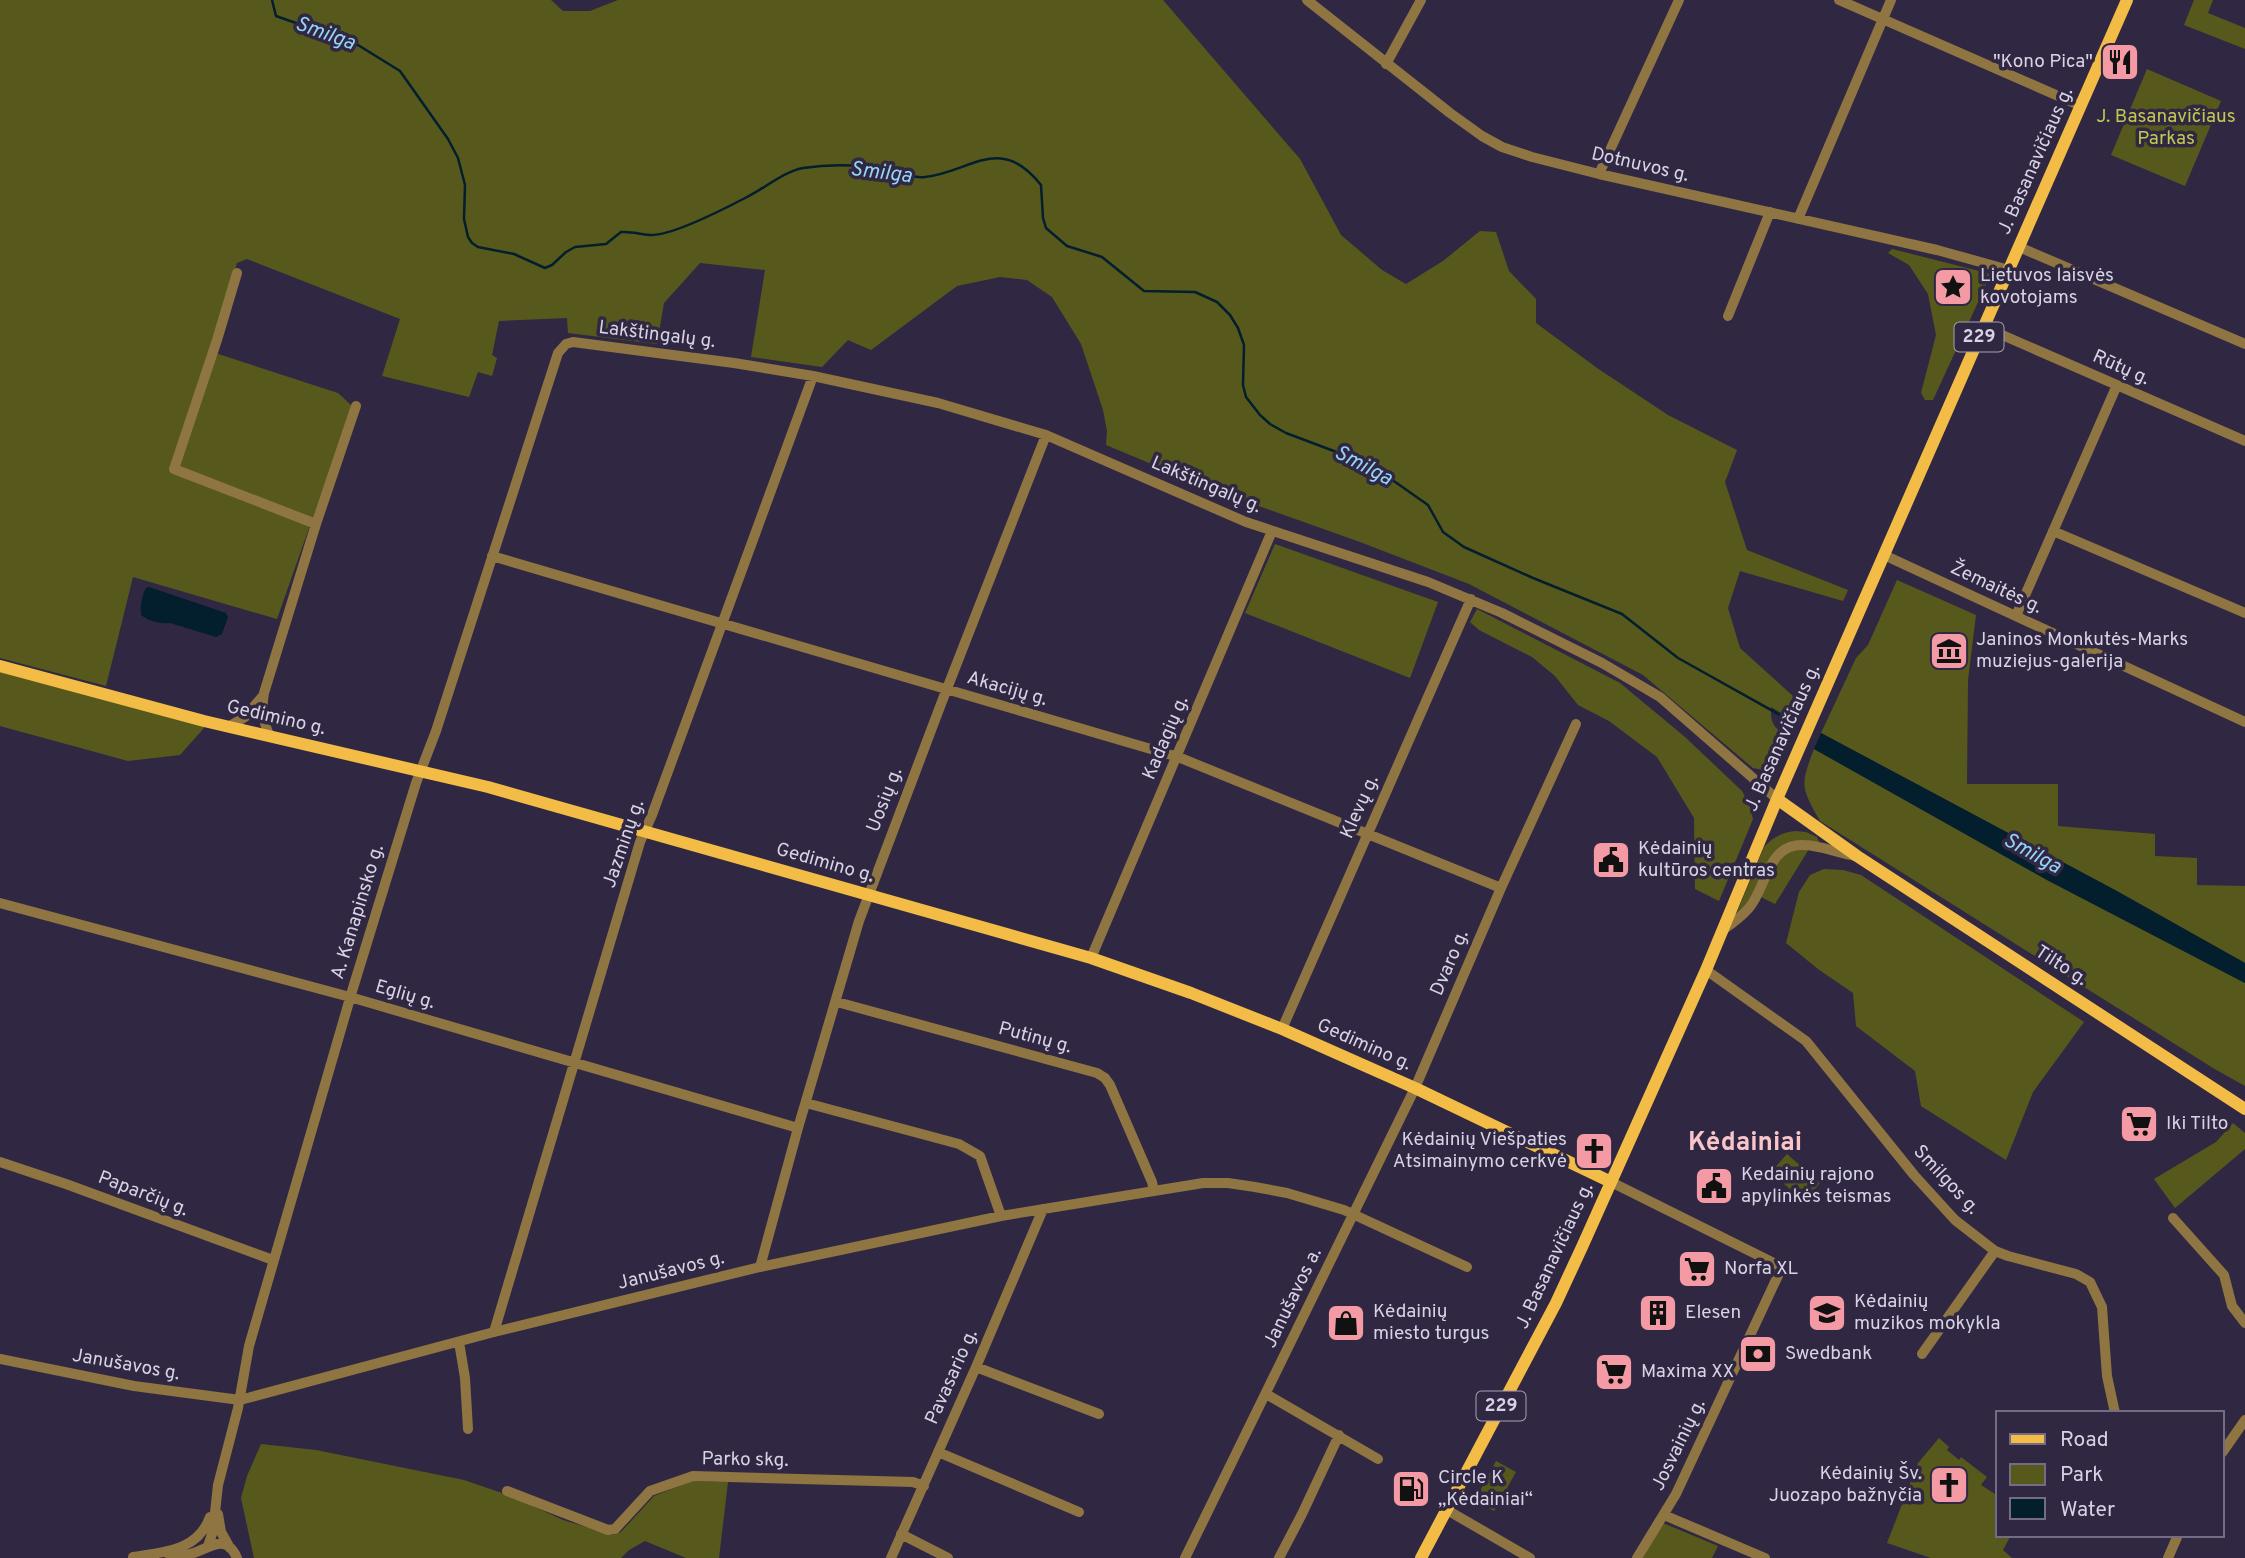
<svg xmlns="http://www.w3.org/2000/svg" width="2245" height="1558" font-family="Overpass,sans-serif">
  <rect width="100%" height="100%" fill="#302842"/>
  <path fill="#57591c" d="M0 0H551L563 11H590L618 0H1163L1300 159 1341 235 1382 270 1406 284 1443 261 1480 231 1496 232 1509 271 1536 299V323L1597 368 1668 415 1737 450 1725 482 1747 550 1848 590 1843 601 1740 571 1728 608 1740 648 1804 706 1797 722 1771 707C1770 726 1775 728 1790 738L1776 766 1768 771 1753 768 1643 675 1469 584 1360 542 1214 490 1106 445 1107 431 1103 410 1081 344 1052 297 1027 280 1000 277 957 286 871 350 848 340 822 367 751 357 765 270 700 263 664 303 657 344 568 333 567 318 499 321 492 355 497 358 492 376 478 372 469 397 382 376 400 319 247 259 237 263 209 351 338 393 352 406 277 619 133 577 106 686 0 658Z
    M2194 0H2213L2208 13 2245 28V49L2184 25Z
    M2147 69 2221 101 2185 186 2111 155Z
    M1892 249 1991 274 1933 400H1925L1921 393 1936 335 1928 294 1909 265 1888 253Z
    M1275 544 1438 602 1410 678 1245 613Z
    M1897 580 1976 615 1968 680 1967 784H2058V826L2155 834V856L2197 858V885L2245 886V963L2115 890 1821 733 1856 658 1868 645Z
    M1477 609 1620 683 1685 737 1742 791 1749 804 1753 819 1719 901 1695 889 1694 818 1657 757 1609 721 1578 705 1555 676 1532 657 1479 630 1470 622Z
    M0 666 204 721V728L180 755 128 761 0 726Z
    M1814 749 2047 880 2245 983V1086L2213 1068 1820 821C1801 787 1800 786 1814 749Z
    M1795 831 1806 832 1817 837 1819 842 1809 849 1775 904 1759 896 1735 917 1764 847C1773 837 1781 833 1795 831Z
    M1824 869 1843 870 1861 875 2084 1022 2033 1092 2006 1160 1921 1106 1915 1071 1856 1026 1853 993 1818 969 1786 943 1799 892 1810 875Z
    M2233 1123 2245 1133V1149L2175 1208 2154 1179 2216 1142Z
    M1787 1154 1820 1183 1804 1202 1771 1172Z
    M1939 1438 1949 1447 1947 1450 1959 1460 1961 1457 1987 1477 1981 1485 1998 1496V1535H2011L2003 1550 2012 1558H1931L1887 1543 1918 1463Z
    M261 1444 316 1450 464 1480 511 1496 563 1520 613 1535 621 1532 654 1496 692 1481 728 1482 719 1558H686L645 1541 629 1550 621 1558H254L241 1498 247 1476Z
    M1496 1461 1516 1472 1494 1511 1478 1502V1494Z
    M1663 1523 1718 1546 1712 1558H1643Z"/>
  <path fill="#031e2d" d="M149 587 226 613 228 617 222 634 216 637 170 623C160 624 148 621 141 615 140 606 142 595 146 588Z
    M1821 733 2115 890 2245 963V983L2047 880 1814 749Z"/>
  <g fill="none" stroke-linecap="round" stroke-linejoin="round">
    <path stroke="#031e2d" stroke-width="2.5" d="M272 0 276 16 358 45 400 71 448 139 458 158 465 185 464 219 468 237 472 243 478 247 514 254 545 268 552 265 566 252 575 247 606 244 621 232C632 231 642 235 653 235 675 234 726 208 747 197 765 188 783 172 803 168 830 164 862 165 888 170 900 171 912 179 925 177 971 172 1000 133 1041 185L1043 218 1046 228 1067 246 1102 257 1144 291 1195 292 1217 302 1230 315 1238 328 1244 345 1243 385 1246 397 1260 415 1270 424 1286 433 1371 465 1428 505 1443 532 1464 547 1533 578 1622 614 1678 658 1796 724"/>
    <path stroke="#8f7542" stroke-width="10" d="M1307 0 1450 113 1482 136 1502 147 1532 157 1599 174 1937 250 2009 270
      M1839 0 2081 106
      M1386 64 1421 0
      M1599 174 1679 0
      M1798 219 1891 0
      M2019 247 2245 344
      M237 273 217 340 174 469 316 524
      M1728 316 1770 212
      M1984 327 2245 441
      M2053 531 2245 613
      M1884 555 2245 722
      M492 556 1178 757 1501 888
      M2016 616 2117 385
      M228 727 245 717 262 697
      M270 737C263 721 261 710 264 693L316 524 356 406
      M0 903 350 997 798 1128
      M1724 929C1733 923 1742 916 1749 908 1767 887 1767 844 1803 845 1821 845 1839 854 1857 856
      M1091 958 1272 531
      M1706 970 1806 1041 1914 1175 1955 1220 1995 1251 2008 1256 2076 1274 2090 1282 2102 1307 2107 1376 2115 1413
      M837 1002 1097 1073 1105 1078 1110 1085 1152 1182 1154 1191
      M1282 1029 1471 599
      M806 1103 959 1144 980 1156 1001 1216
      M0 1162 66 1184 273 1260
      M1611 1182 1782 1267 1676 1494 1637 1558
      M2173 1218 2224 1275 2232 1306 2245 1323
      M760 1267 798 1128 859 921 941 704 1046 435
      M494 1332 640 842 652 815 813 376
      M459 1342 465 1378 468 1429
      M1922 1354 1995 1251
      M0 1359 134 1386 240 1400 494 1332 760 1267 1001 1216 1203 1183H1228L1255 1187 1287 1193 1344 1210 1467 1267
      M976 1367 1099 1414
      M1266 1394 1378 1459
      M938 1452 1079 1512
      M2222 1453 2245 1420
      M507 1491 608 1530 615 1529 650 1491 693 1476 913 1482 924 1486
      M1447 1510 1530 1558
      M218 1514 221 1532 230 1548
      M1664 1515 1765 1558
      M901 1534 948 1558
      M208 1546 213 1531 218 1485 238 1408 249 1346 353 988 416 783 436 731 558 353 566 344 573 342 734 363 813 376 938 403 1046 435 1246 522 1428 582 1502 613 1602 663 1660 697 1777 799
      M167 1553C175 1554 182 1556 190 1554 208 1550 225 1531 237 1558
      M133 1557C164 1552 198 1551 210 1517
      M891 1558 976 1367 1043 1209
      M1185 1558 1415 1088 1501 888 1576 724
      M1279 1558 1302 1514 1339 1435
      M2168 1558 2178 1535"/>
    <path stroke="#f2bc46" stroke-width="12" d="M0 666 204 721 488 787 1091 958 1191 993 1282 1029 1415 1088 1611 1182
      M1777 799 1857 856 2245 1109
      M1421 1558 1556 1303 1582 1247 1706 970 1777 799 2127 0"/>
  </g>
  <defs>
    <g id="restaurant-square" transform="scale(2.0125)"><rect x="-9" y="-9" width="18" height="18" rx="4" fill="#f49aa5" stroke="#302842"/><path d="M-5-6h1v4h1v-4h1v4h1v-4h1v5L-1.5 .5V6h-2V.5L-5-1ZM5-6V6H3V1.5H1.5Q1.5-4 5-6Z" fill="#111"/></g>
    <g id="sight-square" transform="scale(2.0125)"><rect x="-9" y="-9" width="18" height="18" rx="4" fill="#f49aa5" stroke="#302842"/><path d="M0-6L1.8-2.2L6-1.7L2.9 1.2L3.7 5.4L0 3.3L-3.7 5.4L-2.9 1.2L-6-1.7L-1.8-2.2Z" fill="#111"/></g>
    <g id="museum-square" transform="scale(2.0125)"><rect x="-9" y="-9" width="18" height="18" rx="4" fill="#f49aa5" stroke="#302842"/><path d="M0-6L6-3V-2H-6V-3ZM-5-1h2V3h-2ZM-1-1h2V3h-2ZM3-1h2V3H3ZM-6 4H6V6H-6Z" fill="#111"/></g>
    <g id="civic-square" transform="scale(2.0125)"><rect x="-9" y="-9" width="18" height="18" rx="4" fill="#f49aa5" stroke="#302842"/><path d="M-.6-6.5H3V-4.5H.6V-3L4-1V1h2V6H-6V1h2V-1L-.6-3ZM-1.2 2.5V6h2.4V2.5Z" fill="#111"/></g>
    <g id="supermarket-square" transform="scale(2.0125)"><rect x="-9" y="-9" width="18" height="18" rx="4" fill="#f49aa5" stroke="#302842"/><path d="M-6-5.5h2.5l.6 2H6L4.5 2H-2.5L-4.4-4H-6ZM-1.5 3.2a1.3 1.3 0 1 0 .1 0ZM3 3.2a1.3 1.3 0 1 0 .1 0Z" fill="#111"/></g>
    <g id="church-square" transform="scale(2.0125)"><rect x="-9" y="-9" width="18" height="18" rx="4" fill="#f49aa5" stroke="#302842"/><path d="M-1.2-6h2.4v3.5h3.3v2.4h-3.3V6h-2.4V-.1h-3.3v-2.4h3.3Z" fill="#111"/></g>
    <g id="building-square" transform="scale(2.0125)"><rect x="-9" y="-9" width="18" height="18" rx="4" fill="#f49aa5" stroke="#302842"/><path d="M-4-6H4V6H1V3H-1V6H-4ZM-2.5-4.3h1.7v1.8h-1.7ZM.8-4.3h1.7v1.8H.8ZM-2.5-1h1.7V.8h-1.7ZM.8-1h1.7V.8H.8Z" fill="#111"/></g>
    <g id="school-square" transform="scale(2.0125)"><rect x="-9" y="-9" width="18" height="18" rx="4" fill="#f49aa5" stroke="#302842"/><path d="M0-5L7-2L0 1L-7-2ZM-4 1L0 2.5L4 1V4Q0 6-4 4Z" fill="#111"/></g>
    <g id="shop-square" transform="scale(2.0125)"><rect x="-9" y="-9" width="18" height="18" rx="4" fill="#f49aa5" stroke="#302842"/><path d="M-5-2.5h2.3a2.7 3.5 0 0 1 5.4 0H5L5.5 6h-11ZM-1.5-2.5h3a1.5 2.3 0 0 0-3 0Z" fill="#111"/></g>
    <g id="bank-square" transform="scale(2.0125)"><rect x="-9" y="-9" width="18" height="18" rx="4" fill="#f49aa5" stroke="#302842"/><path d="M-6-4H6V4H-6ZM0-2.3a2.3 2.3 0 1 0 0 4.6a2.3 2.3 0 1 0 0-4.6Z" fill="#111"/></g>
    <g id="fuel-square" transform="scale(2.0125)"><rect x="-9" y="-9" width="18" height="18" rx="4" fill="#f49aa5" stroke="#302842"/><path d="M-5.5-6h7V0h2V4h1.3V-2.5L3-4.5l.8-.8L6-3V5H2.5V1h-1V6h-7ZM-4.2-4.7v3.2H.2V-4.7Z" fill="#111"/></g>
  </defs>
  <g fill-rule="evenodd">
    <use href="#restaurant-square" x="2120" y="62"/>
    <use href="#sight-square" x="1953" y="287"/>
    <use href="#museum-square" x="1949" y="651"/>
    <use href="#civic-square" x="1611" y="860"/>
    <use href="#supermarket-square" x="2139" y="1124"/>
    <use href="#church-square" x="1594" y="1151"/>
    <use href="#civic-square" x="1714" y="1186"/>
    <use href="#supermarket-square" x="1697" y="1269"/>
    <use href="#building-square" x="1658" y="1313"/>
    <use href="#school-square" x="1827" y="1313"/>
    <use href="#shop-square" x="1346" y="1323"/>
    <use href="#bank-square" x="1758" y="1354"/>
    <use href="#supermarket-square" x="1614" y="1372"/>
    <use href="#church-square" x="1949" y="1485"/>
    <use href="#fuel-square" x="1411" y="1489"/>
  </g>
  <g text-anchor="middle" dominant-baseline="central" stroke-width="7" stroke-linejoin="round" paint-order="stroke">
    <g fill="#302842" stroke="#a6a0b3" stroke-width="2">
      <rect x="1954.5" y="322.5" width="49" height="29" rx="5"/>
      <rect x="1476.5" y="1391.5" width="49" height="29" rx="5"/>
    </g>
    <g font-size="18" font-weight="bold" fill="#d8d3e4">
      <text x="1979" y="337">229</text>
      <text x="1501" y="1406">229</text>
    </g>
    <g font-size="19" fill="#d8d3e4" stroke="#302842" text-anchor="start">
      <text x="2093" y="62" text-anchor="end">"Kono Pica"</text>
      <text x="1980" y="276">Lietuvos laisvės<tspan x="1980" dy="22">kovotojams</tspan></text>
      <text x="1976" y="640">Janinos Monkutės-Marks<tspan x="1976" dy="22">muziejus-galerija</tspan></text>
      <text x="1638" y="849">Kėdainių<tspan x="1638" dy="22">kultūros centras</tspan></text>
      <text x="2166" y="1124">Iki Tilto</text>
      <text x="1567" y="1140" text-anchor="end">Kėdainių Viešpaties<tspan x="1567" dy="22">Atsimainymo cerkvė</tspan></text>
      <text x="1741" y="1175">Kedainių rajono<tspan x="1741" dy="22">apylinkės teismas</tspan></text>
      <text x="1724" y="1269">Norfa XL</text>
      <text x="1854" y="1302">Kėdainių<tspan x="1854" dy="22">muzikos mokykla</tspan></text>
      <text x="1373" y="1312">Kėdainių<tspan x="1373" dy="22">miesto turgus</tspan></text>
      <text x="1685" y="1313">Elesen</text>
      <text x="1785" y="1354">Swedbank</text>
      <text x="1641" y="1372">Maxima XX</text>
      <text x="1922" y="1474" text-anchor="end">Kėdainių Šv.<tspan x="1922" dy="22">Juozapo bažnyčia</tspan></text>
      <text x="1438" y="1478">Circle K<tspan x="1438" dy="22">„Kėdainiai“</tspan></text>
    </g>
    <g font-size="19" fill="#c4c751" stroke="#302842">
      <text x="2166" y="117">J. Basanavičiaus<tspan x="2166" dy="22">Parkas</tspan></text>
    </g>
    <g font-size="19" fill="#d8d3e4" stroke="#302842">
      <text transform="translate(2036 161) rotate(-66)">J. Basanavičiaus g.</text>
      <text transform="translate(1640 165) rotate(13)">Dotnuvos g.</text>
      <text transform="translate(657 335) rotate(7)">Lakštingalų g.</text>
      <text transform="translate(2121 368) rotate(24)">Rūtų g.</text>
      <text transform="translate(1206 485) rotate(23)">Lakštingalų g.</text>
      <text transform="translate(1996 588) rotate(25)">Žemaitės g.</text>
      <text transform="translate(1007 689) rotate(16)">Akacijų g.</text>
      <text transform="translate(276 718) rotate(13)">Gedimino g.</text>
      <text transform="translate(1166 738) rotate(-67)">Kadagių g.</text>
      <text transform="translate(1783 738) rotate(-66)">J. Basanavičiaus g.</text>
      <text transform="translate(885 800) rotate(-69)">Uosių g.</text>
      <text transform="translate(1360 807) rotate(-66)">Klevų g.</text>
      <text transform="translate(624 844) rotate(-71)">Jazminų g.</text>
      <text transform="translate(825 863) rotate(16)">Gedimino g.</text>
      <text transform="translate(358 912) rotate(-73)">A. Kanapinsko g.</text>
      <text transform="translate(1450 963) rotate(-67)">Dvaro g.</text>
      <text transform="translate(2061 966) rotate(33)">Tilto g.</text>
      <text transform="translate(405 995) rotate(16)">Eglių g.</text>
      <text transform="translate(1035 1038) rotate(15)">Putinų g.</text>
      <text transform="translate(1364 1045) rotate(24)">Gedimino g.</text>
      <text transform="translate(1946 1180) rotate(47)">Smilgos g.</text>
      <text transform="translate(143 1194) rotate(21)">Paparčių g.</text>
      <text transform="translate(1555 1256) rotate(-65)">J. Basanavičiaus g.</text>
      <text transform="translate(671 1271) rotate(-14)">Janušavos g.</text>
      <text transform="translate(1293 1298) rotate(-64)">Janušavos a.</text>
      <text transform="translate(126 1365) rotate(10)">Janušavos g.</text>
      <text transform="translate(952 1377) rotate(-66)">Pavasario g.</text>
      <text transform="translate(1679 1445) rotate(-64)">Josvainių g.</text>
      <text transform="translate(745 1460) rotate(1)">Parko skg.</text>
    </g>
    <g font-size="21" font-style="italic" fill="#95d3fa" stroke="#302842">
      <text transform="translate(325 34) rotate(20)">Smilga</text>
      <text transform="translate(881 173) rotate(7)">Smilga</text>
      <text transform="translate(1363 466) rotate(28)">Smilga</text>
      <text transform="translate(2032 854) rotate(29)">Smilga</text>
    </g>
    <g font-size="26" font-weight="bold" fill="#f9c5c9" stroke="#302842">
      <text x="1745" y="1143">Kėdainiai</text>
    </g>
  </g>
  <rect x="1996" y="1411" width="228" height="126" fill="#302842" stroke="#736c83" stroke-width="2"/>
  <rect x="2010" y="1434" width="35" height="10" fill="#f2bc46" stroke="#736c83" stroke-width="2"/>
  <text x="2060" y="1446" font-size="21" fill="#d8d3e4">Road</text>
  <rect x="2010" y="1464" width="35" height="21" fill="#57591c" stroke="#736c83" stroke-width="2"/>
  <text x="2060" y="1481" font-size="21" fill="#d8d3e4">Park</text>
  <rect x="2010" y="1498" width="35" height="21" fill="#031e2d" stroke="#736c83" stroke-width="2"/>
  <text x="2060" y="1516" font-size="21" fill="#d8d3e4">Water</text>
</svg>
